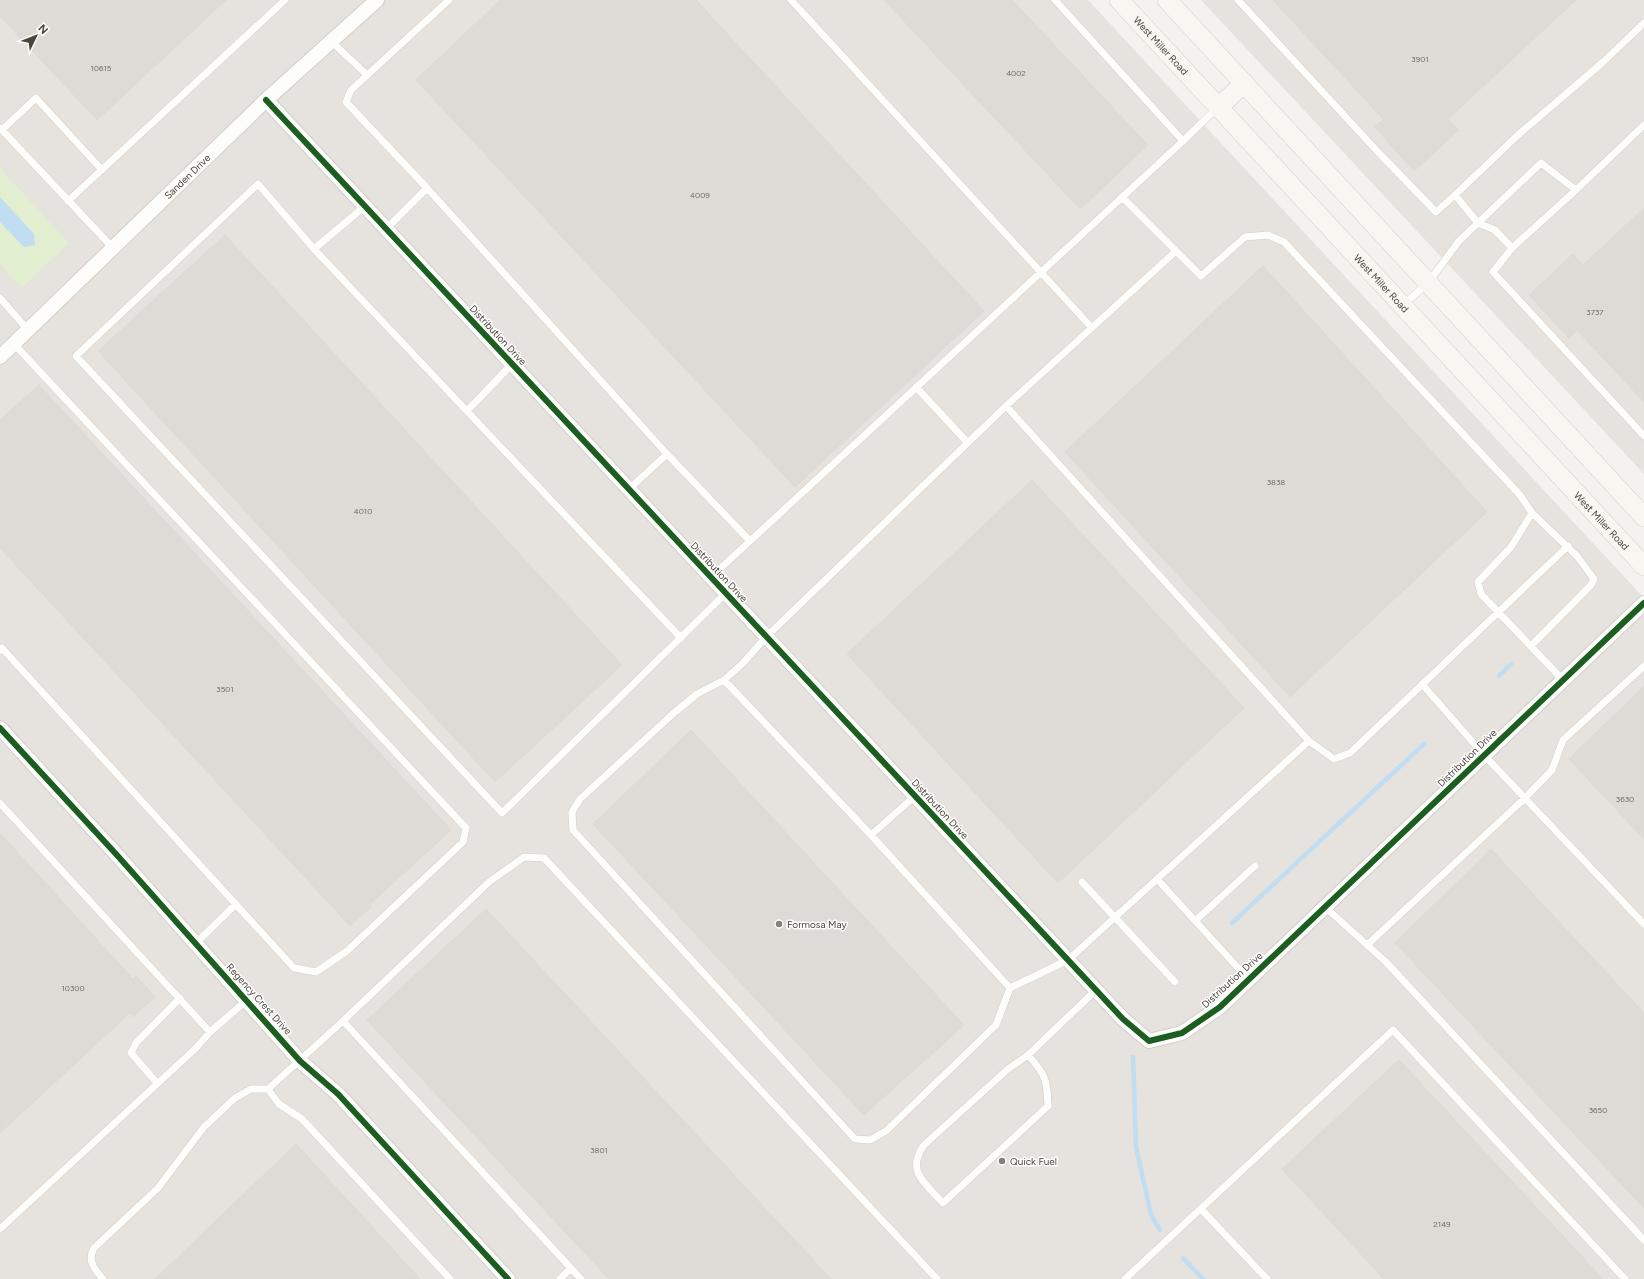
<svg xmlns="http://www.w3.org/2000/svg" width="1644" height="1279" font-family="Figtree,sans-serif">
  <rect width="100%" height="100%" fill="#f4f2ee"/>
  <path fill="#e6e2de" d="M0 0H1088L1644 598V1279H0Z
    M1201 0H1644V474Z"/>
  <path fill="#e1eecf" d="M0 168 69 243 22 288 0 265Z"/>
  <path fill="#c0ddf1" d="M0 197 34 234 35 245 24 247 0 222Z"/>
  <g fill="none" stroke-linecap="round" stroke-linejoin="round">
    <path stroke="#c0ddf1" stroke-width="4.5" d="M1499 676 1511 664
      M1232 923 1424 744
      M1133 1057 1136 1147 1151 1215 1160 1230
      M1183 1258 1203 1279"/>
  </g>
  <path fill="#dedbd6" stroke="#dcd9d4" d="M0 0H226L97 120 0 16Z
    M500 0H696L984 311 795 487 416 80Z
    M884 0H1012L1148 145 1080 209Z
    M1273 0H1576L1448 119 1459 130 1414 171 1374 126 1384 120Z
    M1644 208V402L1577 330 1569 338 1529 295 1573 254 1583 265Z
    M225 235 622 665 495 782 98 351Z
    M1263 266 1487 512 1290 697 1065 452Z
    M39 385 451 830 370 904 372 906 350 926 0 548V420Z
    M1032 480 1244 708 1058 883 847 654Z
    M1644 686V839L1569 759Z
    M691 730 964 1025 864 1115 593 824Z
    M0 833 133 979 136 976 155 997 133 1017 130 1013 0 1133Z
    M1491 849 1644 1013V1208L1395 943Z
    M486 909 831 1279H609L367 1020Z
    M1399 1060 1603 1279H1384L1282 1169Z
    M296 1144 420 1279H155Z"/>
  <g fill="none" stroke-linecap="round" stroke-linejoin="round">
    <g stroke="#d2d0cb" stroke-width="8">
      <path id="service" d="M791 0 1092 328
        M1055 0 1183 141 1217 108
        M1238 0 1377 151 1436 212 1455 195
        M1644 23 1602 63 1518 135 1455 195 1478 223 1495 230 1512 248 1493 272 1644 436
        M331 41 367 75
        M0 128 113 248
        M2 130 36 98 102 170
        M427 188 667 454 629 489
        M1122 197 1201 276 1245 237 1268 235 1284 242 1520 495 1532 513 1511 547 1478 582 1481 594 1563 680
        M68 201 285 0
        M365 206 314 249 258 184 76 356 502 813 726 593
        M386 229 427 188 346 102 351 90 449 0
        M1512 248 1576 190
        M314 249 681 638
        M1176 251 1006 406 1309 741 1334 759 1350 753 1568 546
        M0 298 28 330
        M1403 305 1428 283 1459 241 1541 163 1576 190 1644 125
        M916 387 967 442
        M1006 406 766 637 742 664 724 680 697 694 675 712 580 799 572 812 573 830 855 1139 870 1140 886 1131 996 1025 1010 988 1068 960 1309 741
        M467 411 512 364
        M667 454 750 541
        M711 577 1183 141
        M1531 646 1591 585 1594 579 1577 556 1532 513
        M0 650 2 648 294 968 316 972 347 951 463 842 466 828 14 344
        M724 680 871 835 1010 988
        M1422 684 1484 755 1644 924
        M0 803 210 1032 247 1000
        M871 835 915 796
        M1157 879 1249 980
        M1082 882 1175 982
        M1325 907 1386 962 1644 1240
        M1195 921 1255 866
        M196 943 236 904
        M1367 945 1525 798 1552 770 1563 740 1644 666
        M343 1021 581 1279
        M1028 1055C1046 1075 1047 1080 1048 1106L943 1203C926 1184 905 1172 924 1145L1008 1069 1028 1055 1096 990
        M157 1083 131 1053 136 1043 180 998
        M1201 1209 1267 1279
        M0 1229 196 1048 210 1032
        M103 1279C94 1269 87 1260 94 1248L158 1188 204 1127 235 1098 251 1089H268
        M450 1279 302 1119 279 1104 268 1089 343 1021 489 882 524 857 544 858 937 1279
        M560 1279 571 1268
        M1125 1279 1393 1030 1625 1279"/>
    </g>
    <g stroke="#d2d0cb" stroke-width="16">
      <g id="minor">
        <path d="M266 100 1123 1019 1149 1041 1182 1033 1220 1007 1644 603"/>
        <path id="s1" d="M0 357 266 100 377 0"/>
        <path d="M0 728 116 854 300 1061 338 1094 508 1279"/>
      </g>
    </g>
    <g stroke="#d3cfc5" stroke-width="20">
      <g id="secondary">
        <path id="s2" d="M1119 0 1644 566"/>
        <path d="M1167 0 1644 517"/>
        <path d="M1219 107 1244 83"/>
      </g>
    </g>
    <use href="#service" stroke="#fdfdfc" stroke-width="7"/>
    <use href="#minor" stroke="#fdfdfc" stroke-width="14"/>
    <use href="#secondary" stroke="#f7f6f1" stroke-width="19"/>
    <g stroke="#fff" stroke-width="8">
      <path id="cycleway" d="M266 100 1123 1019 1149 1041 1182 1033 1220 1007 1644 603
        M0 728 116 854 300 1061 338 1094 508 1279"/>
    </g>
    <use href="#cycleway" stroke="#1b5e20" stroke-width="6"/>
  </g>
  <g fill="#868178" stroke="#fff" stroke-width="1.5">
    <circle cx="779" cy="924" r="4"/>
    <circle cx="1002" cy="1161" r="4"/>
  </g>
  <g text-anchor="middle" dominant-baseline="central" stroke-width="3" stroke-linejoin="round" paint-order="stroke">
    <g font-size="8" fill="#706a61">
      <text x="1420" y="59">3901</text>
      <text x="101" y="68">10615</text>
      <text x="1016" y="73">4002</text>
      <text x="700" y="195">4009</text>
      <text x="1595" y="312">3737</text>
      <text x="1276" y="482">3838</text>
      <text x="363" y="511">4010</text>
      <text x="225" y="689">3501</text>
      <text x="1625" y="799">3630</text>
      <text x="73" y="988">10300</text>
      <text x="1598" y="1110">3650</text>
      <text x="599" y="1150">3801</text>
      <text x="1442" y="1224">2149</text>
    </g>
    <g font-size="10" fill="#4b4439" stroke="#fff">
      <text stroke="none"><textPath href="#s2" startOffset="62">West Miller Road</textPath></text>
      <text stroke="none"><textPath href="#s1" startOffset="260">Sanden Drive</textPath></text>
      <text stroke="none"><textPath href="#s2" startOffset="386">West Miller Road</textPath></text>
      <text transform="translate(498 335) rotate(47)">Distribution Drive</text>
      <text stroke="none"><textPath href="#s2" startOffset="710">West Miller Road</textPath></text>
      <text transform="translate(719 572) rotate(47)">Distribution Drive</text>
      <text transform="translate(1467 758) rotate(-44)">Distribution Drive</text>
      <text transform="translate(940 809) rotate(47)">Distribution Drive</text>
      <text transform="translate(1232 980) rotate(-42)">Distribution Drive</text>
      <text transform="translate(259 999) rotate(48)">Regency Crest Drive</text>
    </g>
    <g font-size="10" fill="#4b4439" stroke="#fff" text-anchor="start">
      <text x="787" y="924">Formosa May</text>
      <text x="1010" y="1161">Quick Fuel</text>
    </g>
  </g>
  <g transform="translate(36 36) rotate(47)" stroke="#ffffff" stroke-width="3" paint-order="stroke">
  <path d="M0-3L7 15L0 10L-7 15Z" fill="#4b4439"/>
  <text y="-6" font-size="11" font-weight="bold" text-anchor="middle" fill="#4b4439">N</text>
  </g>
</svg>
